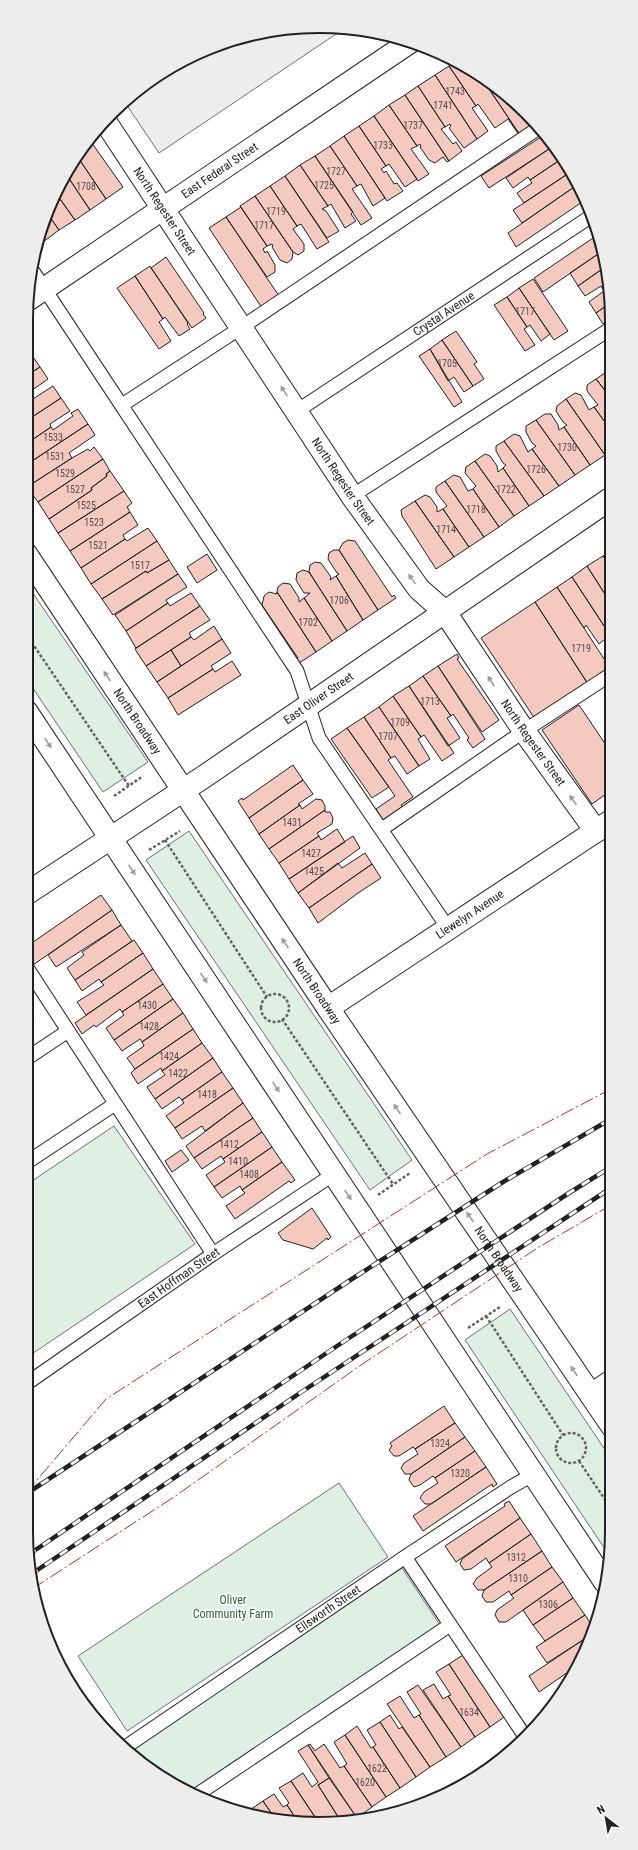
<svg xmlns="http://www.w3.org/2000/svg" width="638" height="1850" font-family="'Roboto Condensed',sans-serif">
  <rect width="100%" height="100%" fill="#fff"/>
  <path fill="#e0efe3" stroke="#6f6f6f" d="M26 583 148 762 103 792 26 678Z
    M189 831 412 1160 370 1190 146 860Z
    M114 1126 195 1244 26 1358V1185Z
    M510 1309 612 1460V1531L609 1555 465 1340Z
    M339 1483 388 1557 127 1731 78 1656Z
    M402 1568 440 1625 189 1794 141 1764 131 1750Z
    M59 1657 107 1732 99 1724 57 1658Z"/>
  <path fill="#ededed" stroke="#6f6f6f" d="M338 27 345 28 159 153 124 101 172 65 225 42 281 29Z"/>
  <path fill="#f3c9c0" stroke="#222" d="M455 61 466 65 483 80 520 135H519L508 119 495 128 478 104 476 106 449 66Z
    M449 66 476 106 472 108 488 131 477 139 435 75Z
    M435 75 477 139 464 148 449 128 451 126 450 124 445 127 418 86Z
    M483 80 533 121 536 124 520 135Z
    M418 86 445 127 441 129 453 144 456 142 462 151 449 161 405 95Z
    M405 95 449 161 447 162 443 157 435 163 429 160 420 147 421 146 420 144 417 146 389 105Z
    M389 105 417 146 411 149 429 174 418 181 374 116Z
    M374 116 417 179 405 187 389 164 386 166 359 126Z
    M359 126 386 166 381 169 384 173 386 171 394 184 397 183 403 191 387 201 344 136Z
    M544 135 552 147 489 188 481 176Z
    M344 136 385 198 373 206 361 184 357 186 330 146Z
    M89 139 123 187 106 199 77 156Z
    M330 146 357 186 352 189 372 218 361 225 315 156Z
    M552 147 560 160 530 180 528 177 513 188 506 178Z
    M77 156 106 199 90 210 66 174Z
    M315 156 353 212 351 214 356 221 345 228 331 204 328 206 300 165Z
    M560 160 569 173 524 203 517 193 532 183 530 180Z
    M300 165 328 206 322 209 326 211 339 231 327 238 285 176Z
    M569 173 577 185 522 223 513 210Z
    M66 174 90 210 75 220 55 192Z
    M285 176 329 242 317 249 301 224 297 226 270 186Z
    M577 185 585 200 516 247 508 233Z
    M270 186 297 226 293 229 304 244V251L298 255 293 252 255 196Z
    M55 192 75 220 59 230 47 213Z
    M255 196 293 252 292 259 287 263 280 260 272 247 273 246 272 244 267 246 240 206Z
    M241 207 267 246 263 249 265 253 267 251 275 265V272L267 277 226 217Z
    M47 213 59 230 43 242 39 235Z
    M226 217 279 296 262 308 209 228Z
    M39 235 43 242 35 247 36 243Z
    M596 236 601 252 543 292 534 278Z
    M601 252 605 267 578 286 570 273Z
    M166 257 204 313 203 314 206 318 192 328 151 268Z
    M150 266 188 323 187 324 190 329 179 336 165 317 163 319 135 276Z
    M605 267 609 283 602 288 601 286 585 296 578 286Z
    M135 276 163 319 159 322 171 341 159 349 117 288Z
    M533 279 568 331 554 340 519 288Z
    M609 283 610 303 596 313 589 302 604 291 602 288Z
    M519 288 550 334 541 341 530 325 527 327 507 297Z
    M507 297 527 327 524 329 535 345 525 351 494 305Z
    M610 303V320L603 324 596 313Z
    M456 331 477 362 474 364 484 379 473 386 442 340Z
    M442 340 473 386 464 392 454 377 448 381 430 349Z
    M430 349 462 402 454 407 419 356Z
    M29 351 40 367 26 376V353Z
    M40 367 48 379 28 393 30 396 26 399V376Z
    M605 373 610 374V397L596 379Z
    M596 379 610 397V429L594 407 598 405 587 391V385Z
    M53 386 61 398 26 421V399L30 396 33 399Z
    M575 393 581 395 589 410 594 407 610 429V452L605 455 566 399Z
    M61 398 70 411 50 424 51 427 26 444V421Z
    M566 399 605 455 590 465 564 427 567 425 563 422 556 411 557 406Z
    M78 409 88 424 26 465V444L51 427 53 430 73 416 71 413Z
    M545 414H551L558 425 559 430 564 427 590 465 575 475 536 420Z
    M536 420 575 475 559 486 532 449 536 446 532 443 526 432V426Z
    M88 424 95 435 69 453 72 458 27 487 26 465Z
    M514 434 520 436 528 452 532 449 559 486 544 496 504 441Z
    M504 441 544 496 529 506 503 468 506 465 503 463 496 451V446Z
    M94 447 103 459 38 502 27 487 72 458 88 449 90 451Z
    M485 454 490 456 497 466 498 472 503 468 529 506 514 516 475 461Z
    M103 459 110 471 106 474 107 476 91 488 92 490 49 519 38 502Z
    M475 461 514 516 499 527 473 489 476 486 465 473 466 467Z
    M110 471 124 491 58 533 49 519 92 490 91 488 107 476 106 474Z
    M454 475 460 477 468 491 473 489 499 527 484 537 445 481Z
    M445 481 484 537 469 547 443 509 447 506 436 492V487Z
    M124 491 132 503 127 507 130 512 70 551 58 533Z
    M425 495 430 497 437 507V512L443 509 469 547 454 557 415 501Z
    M415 501 454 557 436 569 402 516 401 510Z
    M130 512 138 525 123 535 125 539 81 568 70 551Z
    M148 528 157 541 91 584 81 568 125 539 127 541Z
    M348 540 355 541 392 597 394 595 396 598 378 610 339 550 343 543Z
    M157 541 169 560 147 573 146 571 102 599 91 584Z
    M334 550H339L378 610 363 620 336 576 339 574 337 573 328 559 329 553Z
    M610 551V567L603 556Z
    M207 554 217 570 197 583 187 567Z
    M603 556 610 567V602L587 566Z
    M169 560 178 574 113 615 102 599 146 571 147 573Z
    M315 562 321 563 331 577 330 580 336 576 363 620 347 631 309 572 310 565Z
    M587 566 610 602V635L572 577Z
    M303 570 309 572 347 631 332 641 304 598 310 593H304L296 580 297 573Z
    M178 574 187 587 166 600 168 603 126 631 115 615Z
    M572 577 610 635 599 644 586 625 584 628 557 587Z
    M283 583 290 584 299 598V602L304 598 332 641 316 652 277 592 278 587Z
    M557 587 610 668 588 684 535 602Z
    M269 592 277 594V592L316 652 299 663 296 659 298 658 262 605 264 596Z
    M191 593 200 606 136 648 126 631 168 603 170 606Z
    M535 602 588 684 535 719 481 638Z
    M200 606 210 620 189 633 191 637 146 666 135 649Z
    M214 626 222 639 181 666 171 650 191 637 194 640Z
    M222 639 231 653 211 666 213 669 168 698 157 682Z
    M171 650 181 666 157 682 146 666Z
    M457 654 459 658 457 659 499 720 482 732 438 666Z
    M232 661 241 675 178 715 168 698 213 669 215 672Z
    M438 666 485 739 473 748 467 740 469 738 453 714 451 716 423 676Z
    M423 676 451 716 447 718 460 738 448 746 409 686Z
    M409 686 454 753 442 761 424 735 421 737 393 696Z
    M393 696 421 737 418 739 430 759 419 766 379 707Z
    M579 705 610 751V791L592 804 542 730Z
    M379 707 419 766 407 774 395 756 391 758 364 717Z
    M364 717 391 758 388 760 413 797 401 805 403 807 383 820 376 809 395 796 347 728Z
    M347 728 389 787 372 798 331 739Z
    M293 765 303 780 249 818 238 801 242 798 243 800Z
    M303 780 313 794 298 804 300 805 259 834 249 818Z
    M316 799 322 800 325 806V810L269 849 259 834 300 805 302 809Z
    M325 810V812H330L333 818 332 824 317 833 319 836 279 863 269 849Z
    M337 829 345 842 289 879 279 863 319 836 321 840Z
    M353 836 360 848 298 893 289 879Z
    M365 853 372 864 309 908 298 893 338 863 342 868Z
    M372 864 381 878 358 893 318 923 309 908Z
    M611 879V894L604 884Z
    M101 895 112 910 33 965 26 954V947Z
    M112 910 121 925 56 967 48 955Z
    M121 925 132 941 75 980 67 968 84 955 82 952Z
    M134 940 143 953 101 982 99 979 82 991 75 980Z
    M143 953 153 969 86 1015 77 1002 104 985 101 982Z
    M153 969 163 984 122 1012 120 1009 96 1027 94 1025 82 1034 75 1023Z
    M163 984 173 999 114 1040 106 1028 124 1015 122 1012Z
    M173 999 183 1013 142 1042 140 1039 122 1051 114 1040Z
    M26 1009 34 1022 33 1023 31 1020 26 1024Z
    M183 1013 193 1029 135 1069 127 1058 144 1046 142 1042Z
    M193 1029 202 1043 162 1071 161 1068 138 1084 131 1073 135 1069Z
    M202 1043 213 1058 155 1099 147 1087 165 1075 162 1071Z
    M213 1058 222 1072 182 1100 179 1097 162 1109 155 1099Z
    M222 1072 233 1088 175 1128 166 1116 184 1103 182 1100Z
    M233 1088 243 1103 205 1131 202 1126 182 1139 175 1128Z
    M243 1103 253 1118 194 1158 186 1146Z
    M253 1118 262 1132 223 1159 221 1156 202 1169 194 1158Z
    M262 1132 272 1147 214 1187 206 1175 225 1162 223 1159Z
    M272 1147 282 1162 242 1190 240 1186 222 1198 214 1187Z
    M181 1150 189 1160 172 1172 165 1161Z
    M282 1162 295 1180 291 1183 289 1181 235 1219 226 1206 245 1193 242 1190Z
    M312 1208 331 1237 328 1240 327 1238 313 1249 283 1240 278 1233Z
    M444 1406 455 1423 415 1449 413 1447 399 1456H394L389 1450 392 1446 390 1443Z
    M455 1423 465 1437 411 1474H405L401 1468 404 1463 418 1454 415 1449Z
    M465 1437 475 1451 435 1478 433 1476 420 1485 414 1487 409 1480 411 1474Z
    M475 1451 486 1467 431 1504H425L420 1498 424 1492 438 1483 435 1478Z
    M486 1467 497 1484 493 1487 492 1484 423 1531 413 1516Z
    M509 1501 520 1518 456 1562 445 1546 505 1506 504 1504Z
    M520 1518 531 1534 489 1563 486 1558 471 1569 464 1570 460 1564 462 1559Z
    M531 1534 542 1551 484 1590H478L473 1584 477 1578 492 1567 489 1563Z
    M542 1551 552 1567 511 1595 509 1591 493 1602H486L482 1596 484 1590Z
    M552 1567 563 1582 506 1622H499L495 1615 497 1610 514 1598 511 1595Z
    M563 1582 573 1598 533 1625 523 1610Z
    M573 1598 585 1615 545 1641 533 1625Z
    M585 1615 593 1627 589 1636 547 1663 536 1647Z
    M589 1636 574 1668 539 1692 529 1676Z
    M463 1655 507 1715 490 1727 449 1664Z
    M449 1664 490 1727 475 1737 448 1696 451 1695 436 1672Z
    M434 1684 443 1699 448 1696 475 1737 461 1747 423 1690Z
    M418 1685 461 1747 446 1757 419 1715 421 1714 407 1692Z
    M400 1696 414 1718 419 1715 446 1757 430 1767 387 1704Z
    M390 1715 399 1729 402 1727 430 1767 416 1777 380 1722Z
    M380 1722 416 1777 400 1788 373 1747 376 1745 367 1730Z
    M357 1726 371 1748 373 1747 400 1788 386 1797 345 1735Z
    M345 1735 386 1797 372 1807 344 1766 347 1764 334 1742Z
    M310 1744 315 1751 324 1744 340 1768 344 1766 372 1807 357 1818 308 1745Z
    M308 1745 329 1778 318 1785 342 1823H319L291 1781 303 1773 312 1787 318 1782 298 1751Z
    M329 1778 357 1818 351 1821 342 1823 318 1785Z
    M291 1781 319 1823 298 1822 287 1805 289 1803 279 1788Z
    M274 1794 283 1807 287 1805 298 1822 276 1820 263 1801Z
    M263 1801 276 1820 252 1813 250 1810Z"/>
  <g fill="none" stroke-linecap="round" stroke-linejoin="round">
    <g stroke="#222" stroke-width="15">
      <g id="service">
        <path d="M32 270 297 671 319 738 448 928"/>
        <path d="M122 405 242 327 540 127"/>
        <path id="s1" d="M297 411 590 217"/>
        <path d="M352 496 610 329"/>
        <path d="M382 829 524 731 610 675"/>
        <path d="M26 966 213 1254"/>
        <path d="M26 1059 68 1031"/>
        <path d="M26 1163 115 1104"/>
        <path id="s2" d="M26 1384 213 1254 334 1174"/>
        <path d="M405 1557 526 1738"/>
        <path id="s3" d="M124 1748 405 1557 511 1487 534 1474"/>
        <path d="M195 1796 450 1625"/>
      </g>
    </g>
    <g stroke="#222" stroke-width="24">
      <g id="minor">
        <path id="s4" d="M105 121 352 496 419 589 445 612 524 731 596 831"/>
        <path id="s5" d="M26 894 205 776 610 499"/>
        <path id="s6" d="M328 1008 611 821"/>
        <path d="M591 1395 612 1381"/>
      </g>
    </g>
    <g stroke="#222" stroke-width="24">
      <g id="tertiary">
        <path id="s7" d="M29 299 410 42"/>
      </g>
    </g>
    <g stroke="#222" stroke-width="24">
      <g id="secondary">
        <path id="s8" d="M26 554 328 1008 612 1426"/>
        <path d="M26 711 605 1582"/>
      </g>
    </g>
    <path stroke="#646464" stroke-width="2.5" stroke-dasharray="3 2" stroke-linecap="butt" d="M26 634 129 786
      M114 796 143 776
      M165 840 267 997
      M149 850 180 831
      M261 1008a14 14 0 1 1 28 0a14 14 0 1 1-28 0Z
      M282 1019 393 1184
      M378 1195 410 1173
      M486 1316 563 1435
      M468 1328 500 1307
      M556 1448a15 15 0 1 1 30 0a15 15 0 1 1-30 0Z
      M579 1461 612 1510"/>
    <use href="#service" stroke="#fff" stroke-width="13"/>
    <use href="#minor" stroke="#fff" stroke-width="22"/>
    <use href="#tertiary" stroke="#fff" stroke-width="22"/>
    <use href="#secondary" stroke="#fff" stroke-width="22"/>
    <g stroke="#222" stroke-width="4.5">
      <path id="rail" d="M26 1494 355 1277 503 1182 611 1119
        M28 1555 337 1346 569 1193 611 1167
        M30 1575 303 1391 611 1188"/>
    </g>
    <use href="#rail" stroke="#fff" stroke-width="3" stroke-dasharray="9" stroke-linecap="butt"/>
    <path stroke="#c62828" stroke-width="1" stroke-dasharray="14 3 2 3" stroke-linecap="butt" d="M26 1493 106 1399 487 1154 611 1089
      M32 1589 174 1497 361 1365 539 1247 611 1205"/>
  </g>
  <defs><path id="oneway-solid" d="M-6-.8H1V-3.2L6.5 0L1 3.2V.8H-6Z"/></defs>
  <g fill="#9c9c9c">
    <use href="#oneway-solid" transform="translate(284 391) rotate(-123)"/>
    <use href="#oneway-solid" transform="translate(412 579) rotate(-126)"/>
    <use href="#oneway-solid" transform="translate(107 676) rotate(-124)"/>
    <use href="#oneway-solid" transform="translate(491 681) rotate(-123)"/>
    <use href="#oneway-solid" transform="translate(48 743) rotate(56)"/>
    <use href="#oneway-solid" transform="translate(573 800) rotate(-126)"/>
    <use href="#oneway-solid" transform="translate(132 870) rotate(56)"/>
    <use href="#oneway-solid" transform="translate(285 943) rotate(-124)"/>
    <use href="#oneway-solid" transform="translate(204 978) rotate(56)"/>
    <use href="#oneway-solid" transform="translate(276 1087) rotate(56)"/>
    <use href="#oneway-solid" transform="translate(397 1109) rotate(-124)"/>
    <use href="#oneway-solid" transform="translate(348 1195) rotate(56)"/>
    <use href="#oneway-solid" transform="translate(470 1217) rotate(-124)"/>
    <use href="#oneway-solid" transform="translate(574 1371) rotate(-124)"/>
  </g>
  <g text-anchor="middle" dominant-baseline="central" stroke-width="3" stroke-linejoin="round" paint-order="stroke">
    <g font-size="10" fill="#564c4a">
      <text x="455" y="91">1743</text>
      <text x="443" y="105">1741</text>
      <text x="413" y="125">1737</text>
      <text x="383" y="145">1733</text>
      <text x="336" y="171">1727</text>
      <text x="324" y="185">1725</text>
      <text x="86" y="186">1708</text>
      <text x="276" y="211">1719</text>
      <text x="264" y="225">1717</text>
      <text x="525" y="311">1717</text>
      <text x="447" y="363">1705</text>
      <text x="53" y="437">1533</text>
      <text x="567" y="447">1730</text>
      <text x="55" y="456">1531</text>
      <text x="536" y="469">1726</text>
      <text x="65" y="473">1529</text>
      <text x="75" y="489">1527</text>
      <text x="506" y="489">1722</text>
      <text x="86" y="505">1525</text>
      <text x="476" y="509">1718</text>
      <text x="94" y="522">1523</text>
      <text x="446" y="529">1714</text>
      <text x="98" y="545">1521</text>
      <text x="140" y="565">1517</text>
      <text x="339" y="600">1706</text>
      <text x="308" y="622">1702</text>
      <text x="581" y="648">1719</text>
      <text x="430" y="701">1713</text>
      <text x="400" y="722">1709</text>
      <text x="388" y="736">1707</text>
      <text x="292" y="822">1431</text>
      <text x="311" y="853">1427</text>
      <text x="314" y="871">1425</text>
      <text x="147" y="1005">1430</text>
      <text x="149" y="1026">1428</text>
      <text x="169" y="1056">1424</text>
      <text x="178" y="1073">1422</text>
      <text x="207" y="1094">1418</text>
      <text x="229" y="1144">1412</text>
      <text x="238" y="1161">1410</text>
      <text x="249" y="1174">1408</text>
      <text x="440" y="1443">1324</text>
      <text x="460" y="1473">1320</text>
      <text x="516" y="1557">1312</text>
      <text x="518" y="1578">1310</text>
      <text x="548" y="1604">1306</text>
      <text x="469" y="1712">1634</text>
      <text x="377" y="1768">1622</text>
      <text x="365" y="1782">1620</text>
    </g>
    <g font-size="12" fill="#222" stroke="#fff">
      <text stroke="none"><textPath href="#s7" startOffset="230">East Federal Street</textPath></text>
      <text stroke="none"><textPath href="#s4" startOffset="108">North Regester Street</textPath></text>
      <text stroke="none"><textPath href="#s1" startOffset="176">Crystal Avenue</textPath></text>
      <text stroke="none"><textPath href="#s4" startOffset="432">North Regester Street</textPath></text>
      <text stroke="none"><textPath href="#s5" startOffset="352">East Oliver Street</textPath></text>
      <text stroke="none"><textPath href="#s8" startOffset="201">North Broadway</textPath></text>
      <text stroke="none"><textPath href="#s4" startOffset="756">North Regester Street</textPath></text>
      <text stroke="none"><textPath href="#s6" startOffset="170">Llewelyn Avenue</textPath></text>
      <text stroke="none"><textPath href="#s8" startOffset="525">North Broadway</textPath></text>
      <text stroke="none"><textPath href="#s8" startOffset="849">North Broadway</textPath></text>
      <text stroke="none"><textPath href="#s2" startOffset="186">East Hoffman Street</textPath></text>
      <text stroke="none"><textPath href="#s3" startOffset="247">Ellsworth Street</textPath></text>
    </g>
    <g font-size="12" fill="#2f5e38" stroke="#fff">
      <text x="233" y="1600">Oliver<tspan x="233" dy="14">Community Farm</tspan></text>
    </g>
  </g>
  <path d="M0 0H638V1850H0ZM319 33H319A286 286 0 0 1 605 319V1531A286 286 0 0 1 319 1817H319A286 286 0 0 1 33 1531V319A286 286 0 0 1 319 33Z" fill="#ededed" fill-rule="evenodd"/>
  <path fill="none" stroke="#222" stroke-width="2" d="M319 33H319A286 286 0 0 1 605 319V1531A286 286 0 0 1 319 1817H319A286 286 0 0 1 33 1531V319A286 286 0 0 1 319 33Z"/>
  <g transform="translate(606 1818) rotate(329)" stroke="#ffffff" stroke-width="3" paint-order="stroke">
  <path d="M0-3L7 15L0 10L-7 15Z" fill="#222222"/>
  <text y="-6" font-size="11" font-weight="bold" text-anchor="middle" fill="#222222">N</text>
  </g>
</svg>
